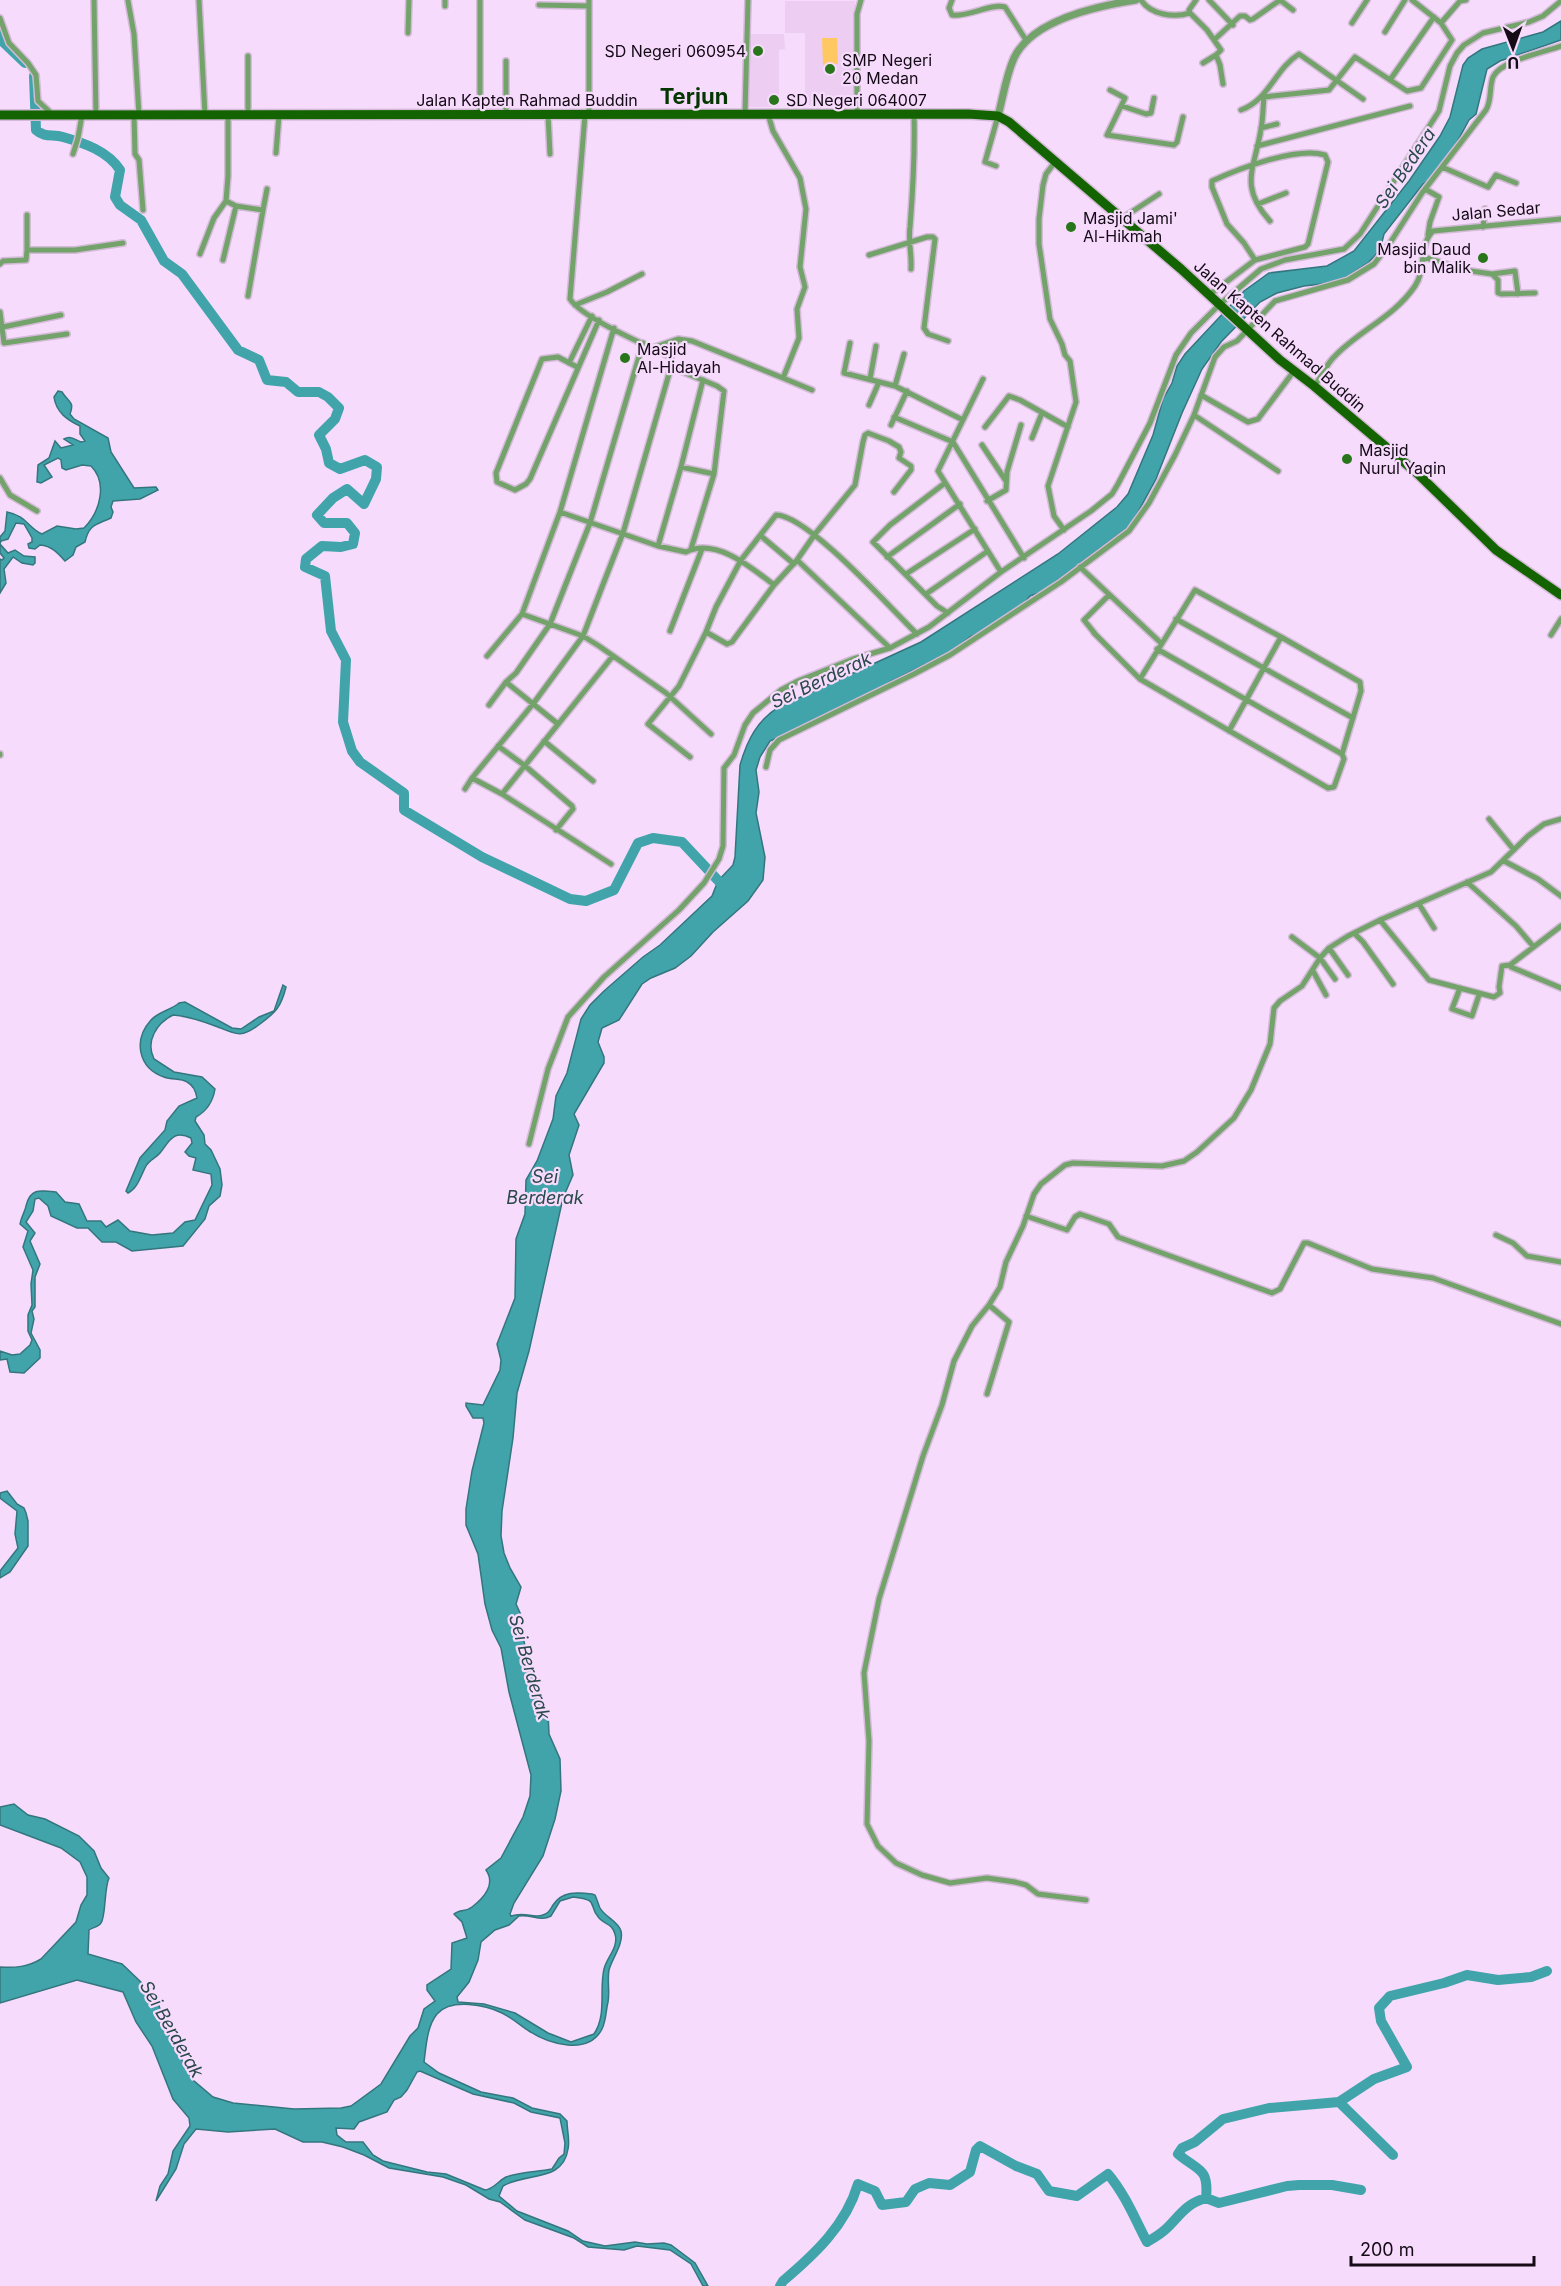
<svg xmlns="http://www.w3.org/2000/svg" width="1561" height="2286" font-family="Inter,sans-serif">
  <rect width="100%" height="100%" fill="#f7dbfc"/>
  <path fill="#eecdf3" d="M785 1H855V105H805V33H785Z
    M748 34H784L785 49 779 50V107H748Z"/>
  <path fill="#ffc862" d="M822 38H837L838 64 823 65Z"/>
  <path fill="#41a4ab" stroke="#34767e" stroke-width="1.5" fill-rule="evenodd" d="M1561 21V40L1500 61 1487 69 1476 114 1469 120 1457 142 1432 179 1423 184 1384 234 1380 250 1369 262 1339 282 1304 286 1277 293 1260 302 1221 342 1202 369 1182 413 1156 479 1131 525 1042 592 1030 596 1022 606 1011 612 988 629 970 637 952 651 890 682 875 692 854 700 816 721 770 741 760 757 756 770 759 792 756 813 765 857 763 880 748 901 713 932 691 956 675 968 651 978 642 984 619 1020 602 1028 598 1042 604 1057V1063L574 1114 579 1125 569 1155 573 1175 563 1198 529 1351 517 1393 513 1438 502 1511 501 1536 504 1553 510 1568 521 1587 516 1604 521 1615 523 1637 528 1659 548 1713 549 1734 560 1759 561 1791 555 1819 543 1856 514 1903 510 1914 511 1916C526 1911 533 1919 543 1915 549 1913 550 1910 553 1905 562 1891 577 1892 592 1894L595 1895C597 1899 598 1904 600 1908 605 1917 618 1921 621 1931 624 1944 612 1958 609 1970 607 1980 610 1992 608 2002 606 2010 606 2021 602 2029 588 2056 549 2044 529 2031 520 2025 512 2018 502 2013 486 2005 451 1998 437 2014 427 2026 426 2047 424 2062L439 2073 481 2092 513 2098 532 2108 560 2114 567 2121C567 2130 570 2141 568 2149 563 2183 526 2172 503 2186L499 2196 517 2211 568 2231 583 2241 605 2246 635 2242 647 2244 664 2243 671 2245 695 2263 708 2286H703L691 2264 670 2250 637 2246 624 2250 588 2247 574 2238 525 2220 500 2202 489 2199 466 2185 443 2177 389 2168 364 2155 343 2147 322 2142H303L275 2129 228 2132 196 2129 184 2144 176 2169 156 2201 160 2186 168 2174 173 2151 190 2126 189 2118 173 2099 152 2046 136 2022 123 1992 77 1980 0 2003V1967C15 1968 28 1967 41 1959L76 1922 81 1905 87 1895V1877L80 1862 61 1848 0 1825V1807L14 1804 28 1815 45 1819 79 1836 94 1851 101 1868 109 1878C104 1889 106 1916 101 1923 99 1927 93 1927 89 1930L88 1954 122 1964 144 1985 157 2000 170 2038 193 2080 213 2097 233 2103 294 2109 341 2108 351 2106 381 2084 410 2036 418 2028 424 2009 435 2001 427 1990V1985L451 1969 452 1943 467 1938 462 1922 454 1914C460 1909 466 1912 472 1907 484 1898 496 1884 486 1870L501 1858 523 1817 530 1796 531 1775 509 1692 501 1648 492 1630 485 1604 478 1554 466 1525V1509L472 1471 484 1423 483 1418H473L466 1406V1403L483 1405 500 1370 501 1360 497 1344 515 1298 516 1239 525 1214 526 1180 537 1161 553 1119 556 1096 567 1073 581 1019 590 1005 604 991 643 957 660 945 712 896 718 881 733 865 735 857 740 765C747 741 757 720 779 707L921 642 1058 554 1117 507 1128 494 1153 435 1163 399 1172 383 1177 366 1185 354 1244 291 1269 273 1327 266 1354 251 1409 181 1440 136 1450 117 1463 65 1468 58 1482 49 1543 32ZM573 1897C601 1900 587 1905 599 1918 605 1925 612 1923 615 1934 619 1947 607 1957 604 1969 599 1990 607 2015 594 2034L571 2042 548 2033 515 2013 484 2004 458 2002 457 1997 469 1982 478 1960 481 1942 495 1930 509 1925 519 1916C531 1914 540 1922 551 1916L560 1901ZM420 2071 473 2094 514 2103 531 2112 560 2118 565 2143 564 2154 559 2158 552 2169C537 2172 520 2172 506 2177 498 2181 494 2189 485 2190L446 2174 427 2172 383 2161 373 2155 363 2142H346L337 2135 336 2128 354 2129 359 2122 387 2112 394 2100 401 2097 407 2090 417 2072Z
    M58 391 62 392C68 402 75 401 70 414L74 419 108 438 111 452 134 488 156 487 158 490 140 499 113 501 111 507 113 512 111 518C96 525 89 524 85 542L76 547 73 555 65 561C58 553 52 546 40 545L35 549 29 548 28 544 32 542V538L24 524 16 523 8 539 1 541 0 544 8 553 15 550 24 556 35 557V563L33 565 22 563 13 557 4 569 6 583 0 593V559L2 560 4 558 0 553V537L5 531 7 512C27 516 28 528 42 534L57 526 76 529 84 528C100 512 108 483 91 466L82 465 66 470 62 468 61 460 58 458 44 465 52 477 41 483 37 482 38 465 49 458 55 441 61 448 73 445 64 439C71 435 75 440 81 442L85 441 80 434V426C67 420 56 412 54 397Z
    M283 985 286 987C281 1007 276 1012 260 1024 242 1038 237 1035 218 1027 205 1022 186 1016 173 1015 157 1023 145 1041 154 1059L174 1072 202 1077 215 1089C213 1101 207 1111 196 1117L195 1121 204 1135 205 1144 211 1150 220 1169 222 1185 220 1196 209 1206 205 1219 183 1246 132 1251 116 1242H102L88 1228H77L51 1216 48 1206 39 1198 35 1199 33 1211 26 1222 35 1233 30 1241 40 1264 35 1277V1307L32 1311 34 1319 31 1333 40 1350V1358L24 1373 10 1372 7 1359 0 1360V1351L12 1355 20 1354 30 1345 32 1340 28 1331V1315L32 1305 31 1284 33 1270 23 1247 28 1231 20 1224C21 1217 25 1212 26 1206 30 1188 40 1190 56 1192L65 1202 79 1204 87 1221H101L106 1227 118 1220 130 1231 152 1235 173 1233 185 1222 195 1220 212 1185 211 1174 193 1170 196 1158 189 1156 185 1152 192 1143 191 1138C173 1129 169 1142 160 1153 156 1158 149 1160 146 1166 141 1175 138 1188 128 1193L126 1191 140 1158 165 1130 167 1121 179 1106 197 1098C196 1092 193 1085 187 1082 181 1078 172 1080 164 1077 138 1068 133 1040 151 1020 158 1012 171 1010 179 1003L185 1002 232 1028 241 1029 259 1017 274 1011Z
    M7 1491 17 1504 24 1508 26 1513 28 1521V1546L10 1572 0 1578V1571L18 1548 15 1534 17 1511 0 1498V1493Z"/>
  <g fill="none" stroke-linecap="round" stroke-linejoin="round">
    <path stroke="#41a4ab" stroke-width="10" d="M0 29 4 43 25 63
      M34 76 36 130C45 138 52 134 63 137 84 143 108 151 120 170L115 197 120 205 141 220 164 261 182 274 238 350 259 360 267 380 286 382 298 392H319L328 397 339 408 335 419 319 435 326 449 329 463 340 469 365 460 377 467 376 479 364 504 347 489 333 498 317 515 324 523H347L355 533 353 544 341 547 322 546 306 559 305 567 325 576 331 631 346 660 343 722 352 751 360 762 404 793V810L482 857 570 899 586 901 614 890 638 843 653 838 682 842 727 890
      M1339 2102 1393 2155
      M1206 2198C1209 2167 1198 2171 1178 2154L1182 2148 1195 2142 1223 2119 1269 2108 1339 2102 1374 2079 1407 2067 1381 2021 1379 2008 1390 1996 1444 1983 1467 1975 1498 1980 1531 1977 1547 1971
      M780 2286 783 2281C815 2254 846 2225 858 2184L875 2191 882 2205 906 2202 915 2189 929 2183 950 2185 970 2172 976 2150 980 2146 1016 2166 1037 2174 1049 2191 1077 2196 1108 2174C1125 2194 1135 2219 1147 2242 1154 2238 1162 2233 1167 2228 1180 2215 1187 2203 1206 2198L1219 2203 1287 2186 1299 2185H1332L1361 2190"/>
    <g stroke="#d3bad7" stroke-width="8">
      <path id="minor" d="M94 0 96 115
        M199 0 205 115
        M480 0V115
        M952 0 949 8 952 15C970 17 990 3 1005 7L1026 40
        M1141 0C1151 15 1174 18 1190 13L1207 30 1221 50 1216 55 1220 65 1223 84
        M1209 0 1233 25
        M128 1 134 34 139 115
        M539 5 589 6
        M445 6V0
        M1190 13 1189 10 1196 0
        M0 18 9 43 28 63 36 75 38 101 51 113
        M1352 23 1367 0
        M1441 23 1460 1 1466 0
        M1385 32 1405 0
        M408 33 409 0
        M1214 40 1240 16H1245L1250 20 1253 19 1280 0 1293 10
        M506 61V115
        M1203 63 1216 55
        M1390 80 1434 17
        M1110 90 1125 98 1107 135 1174 145 1177 142 1183 117
        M1264 97 1329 90 1355 57 1407 91 1421 88 1452 40 1441 23 1412 0
        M1264 97C1263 107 1263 119 1261 129 1255 168 1238 186 1270 221
        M1122 106 1146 114 1151 113 1154 98
        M1241 110C1269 100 1275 69 1299 54L1363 99
        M768 114 773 131 800 178 806 209 800 267 805 287 797 309 799 338 783 378 812 390
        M857 114V14L861 0
        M134 115 135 154 139 160 143 210
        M228 115V176L226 201 236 206 263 210 248 296
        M248 115V56
        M548 115 550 154
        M585 115 570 299C582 318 648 346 671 357
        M589 115V0
        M745 115 748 0
        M1261 128 1277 124
        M1257 146 1410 106
        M276 153 279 115
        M73 154 78 138 82 115
        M1055 162 1046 174 1043 185 1039 219V244L1050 319 1062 344 1065 355 1070 361 1076 402 1048 486 1054 516 1064 530
        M996 166 985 162 998 116
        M1442 167 1488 187 1496 175 1516 183
        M1425 189 1439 197 1430 222 1428 235
        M1258 204 1286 193
        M263 210 267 189
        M27 215V250
        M1121 219 1159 194
        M1483 227 1485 209
        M200 254 214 218 226 201
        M869 255 927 237H933L935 239 924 328 928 334 948 341
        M1424 257 1464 270 1492 274 1498 280V293L1501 294 1535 293
        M223 260 236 206
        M0 264 3 261 26 260 27 250H75L123 243
        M911 269C912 255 908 241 910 227 913 189 915 152 914 114
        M1492 274 1515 271 1518 294
        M1209 295 1255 260 1305 247 1308 244 1328 162 1325 155C1297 146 1238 169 1212 181V187L1227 224 1244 243 1255 260
        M575 305 607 292 642 274
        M0 312 4 343 67 334
        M3 327 61 315
        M850 343 844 373 895 386 963 420
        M652 348 678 339
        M569 363 592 316
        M577 367 558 357 542 359 496 473 497 482 515 490 526 484 530 479 599 320
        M671 367 717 386 724 391 714 474 691 549
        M870 379 876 346
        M983 379 938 471 1001 572
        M895 386 904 354
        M1314 386C1322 377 1326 364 1335 356 1360 330 1394 317 1415 286 1427 268 1418 246 1433 231L1561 219
        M1201 395 1248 422 1258 419 1294 371
        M869 405 879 382
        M1194 415 1278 471
        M894 417 953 442 1024 558
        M891 425 907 391
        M985 427 1009 396 1020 400 1068 427
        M1032 438 1042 413
        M982 445 1006 481
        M681 467 714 474
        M0 478 10 495 37 511
        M945 483 890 525 873 542 937 606 948 613
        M987 501 1006 490 1007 472 1021 425
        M560 512 658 546 686 552C716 537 752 568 774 585
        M761 536 794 564
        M658 546 681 467 703 380
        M887 557 960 504
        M797 560 890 648
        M1080 567 1161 643
        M906 574 975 529
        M926 594 988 551
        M522 614 583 636 599 646 666 693 711 734
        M1176 619 1353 718
        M670 631 702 549
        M706 632 727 644 732 642 774 585 797 560 815 534 855 485 863 442 865 435 868 433 889 441 899 447 901 452 899 458 911 466V470L894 492
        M1094 633 1140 679 1328 788 1334 787 1344 759 1342 754 1157 649
        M1096 635 1084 620 1109 595
        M1551 635 1561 619
        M1281 637 1360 682 1361 691 1342 754
        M487 656 522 614 560 512 614 328
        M1140 679 1195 590 1281 637 1229 731
        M506 682 558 724
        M489 705 506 682 516 673 550 624 590 523 643 343
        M544 741 593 781
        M498 746 524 765 572 806 573 809 556 830
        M0 755V754
        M690 757 648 724 679 686 706 632 716 607 741 560 776 515C808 515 891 609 917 634
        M766 767 770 750 779 740 914 674 950 655 1061 582 1129 531 1149 503 1175 455 1194 415 1215 357 1224 347 1237 341 1275 301 1348 280 1374 264 1390 243 1422 193 1486 110C1492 100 1489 88 1493 77 1500 61 1544 52 1561 46
        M465 789 472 778
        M502 794 612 657
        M1489 819 1514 850
        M1504 861 1538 879 1561 896
        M611 864 502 794 472 778 533 704 583 636 623 533 671 367V357L678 339 692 341 783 378
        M1467 882 1516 926 1533 946
        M1419 904 1434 928
        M1380 920 1429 980 1494 997 1500 993 1499 987 1502 966 1510 965 1561 926
        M1354 933 1363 942 1393 984
        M1292 937 1320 958 1335 979
        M1329 948 1348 975
        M1510 965 1511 967 1561 988
        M1313 971 1326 995
        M1460 988 1452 1009 1472 1016 1479 995
        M529 1144 548 1069 568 1017 604 977 679 910 704 883 719 859 723 846 724 768 734 755 745 725 753 713 781 690 798 681 853 659 890 648 929 627 1001 572 1091 511 1112 494 1118 484 1150 423 1176 355 1191 333 1219 305 1261 269 1285 260 1344 249 1360 234 1439 111 1450 66 1457 53 1464 45 1483 33 1529 22 1543 16 1561 1
        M1026 1216 1067 1230 1075 1217 1080 1214 1109 1224 1118 1237 1272 1293 1280 1289 1304 1243H1308L1372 1269 1433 1278 1561 1324
        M1496 1235 1513 1243 1527 1256 1561 1262
        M987 1394 1009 1322 989 1305
        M1086 1900 1038 1894 1026 1885 1015 1882 987 1878 950 1883 922 1875 896 1863 878 1846 867 1824 869 1741 864 1673 879 1599 923 1456 942 1405 954 1361 972 1326 989 1305 1000 1287 1006 1262 1023 1226 1034 1194 1041 1184 1065 1165 1073 1163 1162 1166 1184 1161 1197 1152 1234 1118 1251 1090 1270 1044 1274 1008 1280 1001 1302 986 1320 958 1329 948 1348 936 1380 920 1491 872 1528 836 1544 824 1561 819"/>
    </g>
    <g stroke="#d3bad7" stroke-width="10">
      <path id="tertiary" d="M998 116C1003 97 1006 76 1014 58 1032 20 1097 6 1136 0"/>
    </g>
    <g stroke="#d3bad7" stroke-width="12">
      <path id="primary" d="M0 115 968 114 998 116 1009 122 1181 269 1280 360 1314 386 1418 474 1496 550 1561 595"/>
    </g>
    <use href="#minor" stroke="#73a36b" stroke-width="5"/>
    <use href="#tertiary" stroke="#73a36b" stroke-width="7"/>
    <use href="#primary" stroke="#136400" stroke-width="9"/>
  </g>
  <g fill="#29751b" stroke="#f7dbfc" stroke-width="2">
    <circle cx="758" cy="51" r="6"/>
    <circle cx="830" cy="69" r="6"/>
    <circle cx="774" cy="100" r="6"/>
    <circle cx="1071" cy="227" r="6"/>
    <circle cx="1483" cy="258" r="6"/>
    <circle cx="625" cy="358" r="6"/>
    <circle cx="1347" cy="459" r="6"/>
  </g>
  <g text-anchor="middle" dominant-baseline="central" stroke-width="4.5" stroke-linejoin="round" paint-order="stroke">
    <g font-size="16" fill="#140b16" stroke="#f7dbfc" text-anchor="start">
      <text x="746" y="51" text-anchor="end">SD Negeri 060954</text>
      <text x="842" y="60">SMP Negeri<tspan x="842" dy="18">20 Medan</tspan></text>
      <text x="786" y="100">SD Negeri 064007</text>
      <text x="1083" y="218">Masjid Jami'<tspan x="1083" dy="18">Al-Hikmah</tspan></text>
      <text x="1471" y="249" text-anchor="end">Masjid Daud<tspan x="1471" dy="18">bin Malik</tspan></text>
      <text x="637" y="349">Masjid<tspan x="637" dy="18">Al-Hidayah</tspan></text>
      <text x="1359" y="450">Masjid<tspan x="1359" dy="18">Nurul Yaqin</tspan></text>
    </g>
    <g font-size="16" fill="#140b16" stroke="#f7dbfc">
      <text x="527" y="100">Jalan Kapten Rahmad Buddin</text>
      <text transform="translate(1496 211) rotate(-5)">Jalan Sedar</text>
      <text transform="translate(1280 336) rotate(41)">Jalan Kapten Rahmad Buddin</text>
    </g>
    <g font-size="18" font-style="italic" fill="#2a494b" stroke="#f7dbfc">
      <text transform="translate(1405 168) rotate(-56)">Sei Bedera</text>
      <text transform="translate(821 680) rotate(-25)">Sei Berderak</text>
      <text x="545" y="1176">Sei<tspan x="545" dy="21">Berderak</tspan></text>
      <text transform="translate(530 1667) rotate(74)">Sei Berderak</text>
      <text transform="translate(172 2029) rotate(60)">Sei Berderak</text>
    </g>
    <g font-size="22" font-weight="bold" fill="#043700" stroke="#f7dbfc">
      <text x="694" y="96">Terjun</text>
    </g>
  </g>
  <g transform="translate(1513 48) rotate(179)" stroke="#f7dbfc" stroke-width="4.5" paint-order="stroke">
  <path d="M0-4.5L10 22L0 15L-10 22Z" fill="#140b16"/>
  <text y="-9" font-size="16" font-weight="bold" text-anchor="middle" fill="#140b16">U</text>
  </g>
  <path d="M1351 2256v9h183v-9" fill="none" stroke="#140b16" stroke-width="3"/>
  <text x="1360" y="2256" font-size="18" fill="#140b16" stroke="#f7dbfc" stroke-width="4.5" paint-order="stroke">200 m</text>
</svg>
